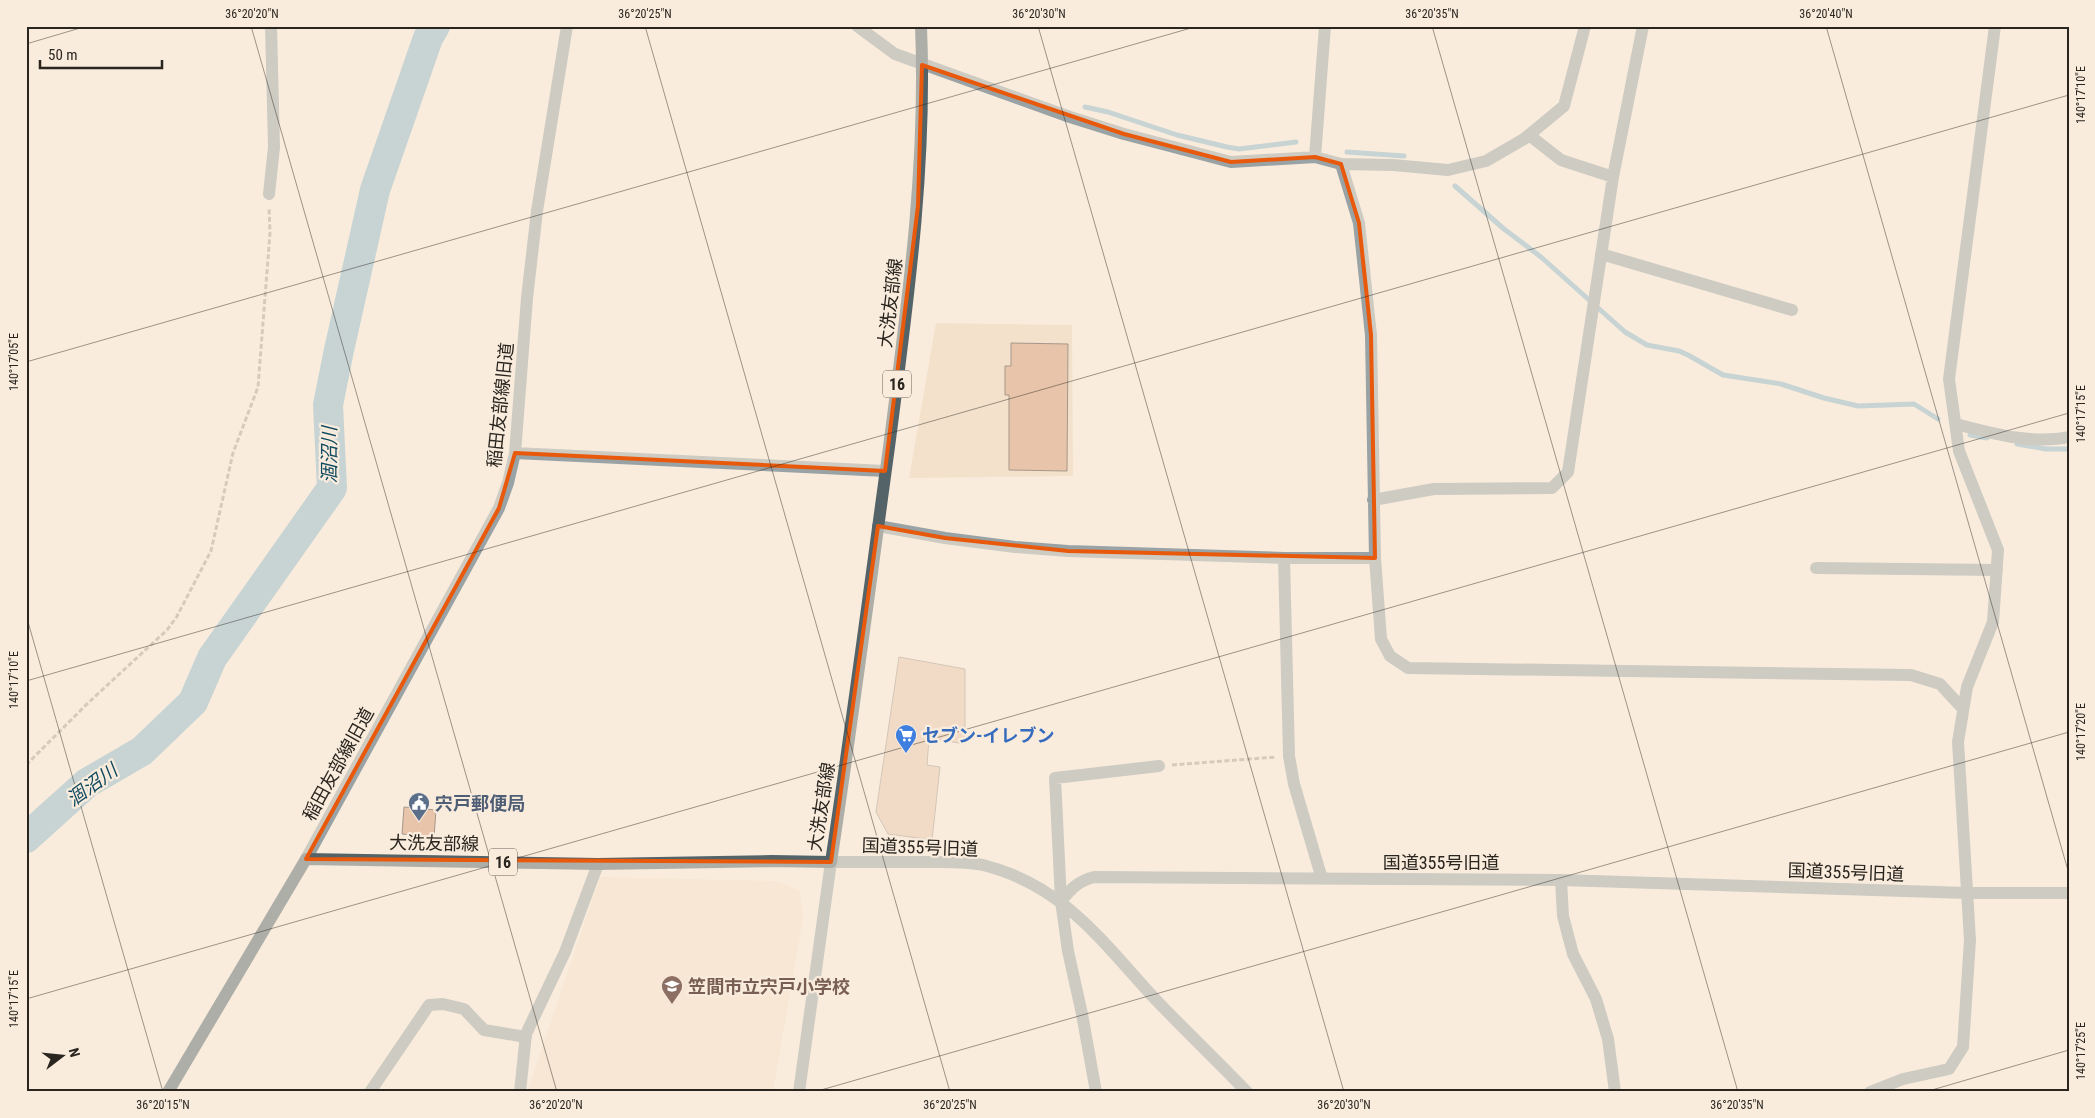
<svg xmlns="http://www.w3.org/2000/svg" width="2095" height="1118" font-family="'Roboto Condensed','Noto Sans JP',sans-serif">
  <rect width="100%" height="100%" fill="#f9ecdd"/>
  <path fill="#f3e1cb" d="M936 323 1072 325 1073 476 909 478Z
    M600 877 775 881 800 890 803 918 773 1092H527Z"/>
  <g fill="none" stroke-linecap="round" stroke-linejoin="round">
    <path stroke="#89b5c8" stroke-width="5" d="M1085 107 1108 112 1177 135 1227 147 1239 149 1296 142
      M1347 152 1404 156
      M1455 186 1504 229 1541 257 1625 332 1647 345 1679 351 1688 355 1723 375 1781 384 1824 398 1858 406 1914 404 1938 419
      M1970 435 1987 438
      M2017 444 2046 449H2069"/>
    <path stroke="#89b5c8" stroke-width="30" d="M26 838 87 783 142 751 193 702 212 658 332 488 328 405 339 350 375 190 428 38 435 26"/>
  </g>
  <path fill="#e8c5aa" stroke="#a6978b" d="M1011 343 1068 344 1067 471 1009 470V395H1005V366H1011Z
    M899 657 965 669V744L929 738 927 765 940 767 932 840 888 834 876 812Z
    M404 807 436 810 434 837 402 834Z"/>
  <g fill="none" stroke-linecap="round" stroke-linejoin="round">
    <path stroke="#aba195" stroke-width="3" stroke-dasharray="5 2.5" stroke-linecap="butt" d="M26 765 88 703 167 630 176 618 211 551 233 453 258 387 270 233 269 207
      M1172 765 1276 757"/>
    <path stroke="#99a2a5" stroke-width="12" d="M857 26 895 54 1070 117 1124 134 1231 162 1315 157 1325 26
      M1315 157 1341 164 1359 223 1371 335 1375 558 1381 639 1390 656 1408 668 1911 675 1940 684 1963 709
      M1341 164 1393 165 1448 170 1486 161 1524 139 1564 106 1585 26
      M1613 177 1643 26
      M269 194 274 147 271 26
      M1601 254 1792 310
      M1956 424C1991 433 2032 445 2069 437
      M515 453 885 471
      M1373 500 1434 489 1552 488 1568 472 1613 177 1561 160 1529 135
      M878 526 945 538 1015 547 1068 551 1284 558H1375
      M1284 558 1289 756 1294 784 1322 879
      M1816 568 1997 570
      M306 859 499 508 508 483 515 453 527 298 537 211 567 26
      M1561 880 1563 916 1573 954 1596 999 1608 1039 1615 1092
      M1061 901C1071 889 1078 881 1094 877L1561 880 1968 893H2069
      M370 1092 429 1005 443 1004 464 1009 484 1030 526 1037
      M520 1092 526 1034 565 952 598 864
      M799 1092 831 862C863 862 895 862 926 862 945 862 965 861 983 865 1064 885 1103 943 1156 1000 1186 1031 1217 1061 1247 1092
      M1096 1092 1082 1014 1068 951 1061 901 1055 778 1159 766
      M1870 1092 1903 1079 1949 1069 1963 1047 1970 940 1958 742 1967 687 1993 622 1998 550 1959 451 1949 379 1995 26"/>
    <path stroke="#536368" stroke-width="12" d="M168 1092 306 859 598 864 772 861 831 862C852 724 870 586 889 447 907 307 927 168 921 26"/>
  </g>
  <path d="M0 0H2095V1118H0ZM922 65 1124 134 1231 162 1315 157 1341 164 1359 223 1371 335 1375 558 1068 551 945 538 878 526 831 862 306 859 499 508 515 453 885 471 918 206Z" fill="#f9ecdd" fill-opacity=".55" fill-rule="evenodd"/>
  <path fill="none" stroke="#e8590c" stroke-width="4" stroke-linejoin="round" d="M922 65 1124 134 1231 162 1315 157 1341 164 1359 223 1371 335 1375 558 1068 551 945 538 878 526 831 862 306 859 499 508 515 453 885 471 918 206Z"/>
  <path fill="none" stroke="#2a251f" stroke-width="1" stroke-opacity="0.45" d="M251 26 557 1092M645 26 950 1092M1038 26 1344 1092M1432 26 1738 1092M1826 26 2069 874M26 44 87 26M26 362 1198 26M26 615 163 1092M26 681 2069 95M26 999 2069 413M814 1092 2069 732M1925 1092 2069 1050"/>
  <defs>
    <g id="supermarket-pin" transform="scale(1.125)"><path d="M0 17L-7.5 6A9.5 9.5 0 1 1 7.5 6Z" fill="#3f7fe0" stroke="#f9ecdd"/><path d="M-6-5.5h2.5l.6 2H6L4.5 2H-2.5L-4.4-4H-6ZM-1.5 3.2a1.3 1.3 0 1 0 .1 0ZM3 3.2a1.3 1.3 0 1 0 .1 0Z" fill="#fff"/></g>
    <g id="civic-pin" transform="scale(1.125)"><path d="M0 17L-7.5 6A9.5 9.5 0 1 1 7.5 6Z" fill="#5c6f8a" stroke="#f9ecdd"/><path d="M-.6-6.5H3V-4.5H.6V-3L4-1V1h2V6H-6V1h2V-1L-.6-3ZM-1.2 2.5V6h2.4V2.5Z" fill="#fff"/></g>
    <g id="school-pin" transform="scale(1.125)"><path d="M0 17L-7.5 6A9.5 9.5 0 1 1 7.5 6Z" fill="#8d6e63" stroke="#f9ecdd"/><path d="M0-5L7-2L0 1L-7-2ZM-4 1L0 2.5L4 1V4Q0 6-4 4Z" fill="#fff"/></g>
  </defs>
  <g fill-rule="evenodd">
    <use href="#supermarket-pin" x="906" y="735"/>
    <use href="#civic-pin" x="419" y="803"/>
    <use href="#school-pin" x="672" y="986"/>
  </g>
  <g text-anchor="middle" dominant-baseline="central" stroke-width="4.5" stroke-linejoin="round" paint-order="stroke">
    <g fill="#f9ecdd" stroke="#686158" stroke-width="1">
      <rect x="883" y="370.5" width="28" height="27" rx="4"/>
      <rect x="489" y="848.5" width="28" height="27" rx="4"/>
    </g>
    <g font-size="16" font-weight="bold" fill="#2a251f">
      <text x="897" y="384">16</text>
      <text x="503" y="862">16</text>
    </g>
    <g font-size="18" fill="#2a251f" stroke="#f9ecdd">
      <text transform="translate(890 303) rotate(-83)">大洗友部線</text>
      <text transform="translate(500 405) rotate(-84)">稲田友部線旧道</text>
      <text transform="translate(338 764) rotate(-61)">稲田友部線旧道</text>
      <text transform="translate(821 807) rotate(-81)">大洗友部線</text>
      <text transform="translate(434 843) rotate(1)">大洗友部線</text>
      <text transform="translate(920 847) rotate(2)">国道355号旧道</text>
      <text x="1441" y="862">国道355号旧道</text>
      <text transform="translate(1846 872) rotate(2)">国道355号旧道</text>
    </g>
    <g font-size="18" font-weight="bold" fill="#366cbe" stroke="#f9ecdd" text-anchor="start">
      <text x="922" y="735">セブン-イレブン</text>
    </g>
    <g font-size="18" font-weight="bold" fill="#4e5e75" stroke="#f9ecdd" text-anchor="start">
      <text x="435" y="803">宍戸郵便局</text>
    </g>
    <g font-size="18" font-weight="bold" fill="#785e54" stroke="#f9ecdd" text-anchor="start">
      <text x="688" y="986">笠間市立宍戸小学校</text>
    </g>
    <g font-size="19" font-style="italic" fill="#0e495f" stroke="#f9ecdd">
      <text transform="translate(329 455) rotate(-90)">涸沼川</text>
      <text transform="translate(92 785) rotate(-36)">涸沼川</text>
    </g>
  </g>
  <rect width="2095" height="1118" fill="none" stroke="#f9ecdd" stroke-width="55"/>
  <g transform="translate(62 1056) rotate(74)" stroke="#f9ecdd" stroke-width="4" paint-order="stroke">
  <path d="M0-4L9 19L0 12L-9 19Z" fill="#2a251f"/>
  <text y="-8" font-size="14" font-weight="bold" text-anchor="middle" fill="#2a251f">N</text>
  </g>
  <path d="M40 60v8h122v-8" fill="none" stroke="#2a251f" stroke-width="2.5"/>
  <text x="48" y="60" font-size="15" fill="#2a251f" stroke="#f9ecdd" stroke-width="4" paint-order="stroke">50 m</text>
  <rect x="28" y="28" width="2040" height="1062" fill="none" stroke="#2a251f" stroke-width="2"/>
  <g font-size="12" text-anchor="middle" fill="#2a251f">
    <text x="252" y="18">36°20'20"N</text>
    <text x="645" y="18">36°20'25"N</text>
    <text x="1039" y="18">36°20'30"N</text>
    <text x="1432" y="18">36°20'35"N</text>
    <text x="1826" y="18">36°20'40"N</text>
    <text transform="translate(2081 95) rotate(-90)" y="4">140°17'10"E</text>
    <text transform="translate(14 362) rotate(-90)" y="4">140°17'05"E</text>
    <text transform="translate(2081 414) rotate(-90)" y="4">140°17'15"E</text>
    <text transform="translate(14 680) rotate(-90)" y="4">140°17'10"E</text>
    <text transform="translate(2081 732) rotate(-90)" y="4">140°17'20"E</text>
    <text transform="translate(14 999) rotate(-90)" y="4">140°17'15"E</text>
    <text transform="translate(2081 1051) rotate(-90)" y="4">140°17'25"E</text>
    <text x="163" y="1109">36°20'15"N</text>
    <text x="556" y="1109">36°20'20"N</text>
    <text x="950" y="1109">36°20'25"N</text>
    <text x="1344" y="1109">36°20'30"N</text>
    <text x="1737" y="1109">36°20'35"N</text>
  </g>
</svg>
